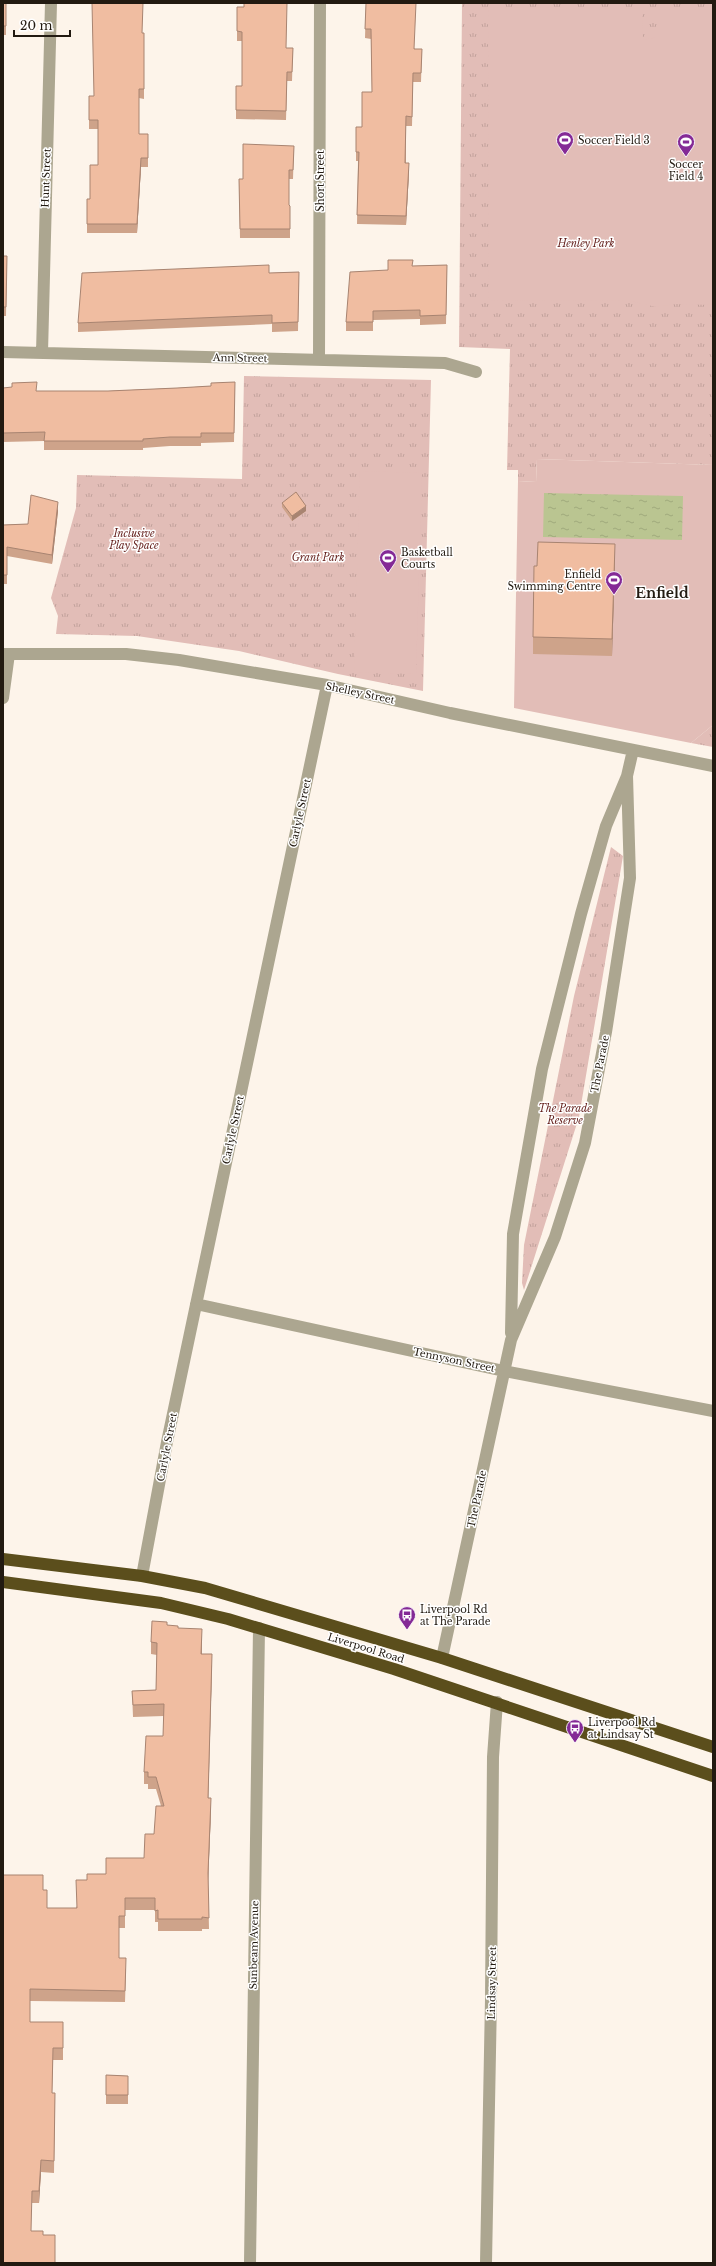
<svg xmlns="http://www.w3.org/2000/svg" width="716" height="2266" font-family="'Libre Baskerville',serif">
  <defs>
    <pattern id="park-tufts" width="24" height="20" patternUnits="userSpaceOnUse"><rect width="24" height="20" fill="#e2bdb7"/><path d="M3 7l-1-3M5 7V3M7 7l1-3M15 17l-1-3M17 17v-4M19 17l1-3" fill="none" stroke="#c2a29c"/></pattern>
    <pattern id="water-ripples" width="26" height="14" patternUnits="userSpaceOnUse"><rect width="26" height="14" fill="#bac591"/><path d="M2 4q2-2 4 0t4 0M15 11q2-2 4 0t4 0" fill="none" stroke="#a0a97c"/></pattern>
  </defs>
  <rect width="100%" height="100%" fill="#fdf4ea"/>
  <path fill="url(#park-tufts)" d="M462 3H713V465L537 459 536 482 518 481V470H507L510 349 459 347Z
    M244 376 431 380 423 691 338 674 239 651 137 636 56 634 58 616 51 598 76 508 77 475 242 479Z
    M713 725V747L691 743Z
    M611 847 623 856 579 1117 524 1290 522 1283 524 1245 574 996Z"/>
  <path fill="#e2bdb7" d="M488 7 642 9 643 40 657 37V9L713 10V305L676 304 656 307 630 301 489 300Z
    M537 459 713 465V725L691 743 514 708 518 481 536 482Z
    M360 471 422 473 416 674 354 672Z"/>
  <path fill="url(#water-ripples)" d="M544 493 683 496 682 540 543 537Z"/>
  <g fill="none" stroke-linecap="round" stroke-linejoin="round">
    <path stroke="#aca690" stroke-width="12" d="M3 352 445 363 476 372
      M42 353 51 3
      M319 359 320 3
      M3 654H126L179 660 327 685 450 713 713 766
      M3 698 9 654
      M196 1304 504 1371 713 1411
      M511 1333 513 1234 542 1069 581 914 606 826 627 776 633 750
      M142 1576 167 1442 327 685
      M442 1658 511 1340 555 1237 585 1143 606 1032 630 878 627 776
      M250 2263 259 1628
      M486 2263 491 1999 493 1757 497 1702"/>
    <path stroke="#5b4e1c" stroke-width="12" d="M3 1559 142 1576 205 1588 442 1658 713 1747
      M3 1582 161 1603 228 1619 394 1669 713 1776"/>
  </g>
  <path fill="#cea38a" d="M3 3H6V35H3Z
    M366 3 415 49H422L421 82H413L412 126H406V163L409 172 406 225 357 224 358 161H356V127H362L372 92 371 39 365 38Z
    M237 7 286 48H293L292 81H287L286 120 236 119V86H242V41H237Z
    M142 33H144V99L139 98V134H148V167H141L137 233H87V199H90L98 165V129H89V96H94Z
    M294 146 293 179H289V205L290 206V238H240L239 179H243Z
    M3 256H7L6 316H3Z
    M447 265 446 324 420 325V319L373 320V331H346V322L388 270 413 266Z
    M299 272 298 331 272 332V324L78 332V323L269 273Z
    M235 382 234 442 201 443V446H170L143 448V450H44V441L3 442V388L37 391H108L177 388 211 386Z
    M282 503 306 511 292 521 282 507Z
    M58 511 52 564 7 556V584H3V525L28 524Z
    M615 561 612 656 533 654V637Z
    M167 1625 178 1628 202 1641V1654L212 1666 208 1798 211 1810 208 1880 209 1929H202V1931H158V1922H155V1910H125V1928H119V1958L126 1970 125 2002 30 2001V2022H63V2060H53L52 2093H55L54 2173 41 2172 39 2203H32L3 1875 43 1890 47 1908H76L87 1880 106 1874 144 1858 154 1834 161 1806 156 1789H148V1784H144V1772L163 1736 164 1716 133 1717 132 1691 156 1690 157 1655 151 1654V1642Z
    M106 2075 128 2076V2104H106Z"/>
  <path fill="#a88471" d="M141 158V167L137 233V224Z
    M409 163V172L406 225V216Z
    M58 502V511L52 564V555Z
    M306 506V511L292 521V516Z
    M615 544V561L612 656V639Z
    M202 1629V1641L201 1666V1654Z
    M212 1654V1666L208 1810V1798Z
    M211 1798V1810L208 1885V1873Z
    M41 2160V2172L39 2203V2191Z"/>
  <path fill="#f0bda1" stroke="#a88471" d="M3 3H6V26H3Z
    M92 3H143L142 33H144V89H139V134H148V158H141L137 224H87V199H90V165H98V120H89V96H94Z
    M244 3H287L286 48H293L292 72H287L286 111 236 110V86H242V32L237 31V7H244Z
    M366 3H416L414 49H422L421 73H413L412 117 406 116 405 163H409L406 216 357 215 359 152H356V127H362V92H372L371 29H365Z
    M243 144 294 146 293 170H289V205L290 206V229H240L239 179H243Z
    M3 256H7L6 307H3Z
    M388 260H413L412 266 447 265 446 315 420 316V310L373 311V322H346L350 272 388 270Z
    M269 265V273L299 272 298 322 272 323V315L78 323 82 273Z
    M37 382 36 391H108L177 388 211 386V383L235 382 234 433H201V437H170L143 439V441H44L45 432 3 433V388L12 387V383Z
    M296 492 306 506 292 516 282 503Z
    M31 495 58 502 52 555 7 547V575H3V525L28 524Z
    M538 542 615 544 612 639 533 637 534 566H537Z
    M152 1621 167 1622V1625L178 1626V1628L202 1629 201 1654H212L208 1798H211L208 1873 209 1918 202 1917V1919H158V1910L155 1911V1898H125V1916H119V1958H126L125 1991 30 1989V2022H63V2048H53L52 2093H55L54 2161 41 2160 39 2191H32L31 2231H43V2235H55V2263H3V1875H43V1890H47V1908H77L76 1880H87V1874H106V1858H144L145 1834H154L156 1806H164L156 1777H148V1772H144L146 1736H163L164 1704 133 1705 132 1691 156 1690 157 1643 151 1642Z
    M106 2075 128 2076V2095H106Z"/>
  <defs>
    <g id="stadium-pin" transform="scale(0.9)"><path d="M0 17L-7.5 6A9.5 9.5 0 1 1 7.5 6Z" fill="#842a96" stroke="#fff"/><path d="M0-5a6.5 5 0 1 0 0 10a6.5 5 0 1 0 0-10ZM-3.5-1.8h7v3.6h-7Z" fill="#fff"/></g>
    <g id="bus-pin" transform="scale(0.9)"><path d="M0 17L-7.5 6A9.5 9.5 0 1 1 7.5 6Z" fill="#842a96" stroke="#fff"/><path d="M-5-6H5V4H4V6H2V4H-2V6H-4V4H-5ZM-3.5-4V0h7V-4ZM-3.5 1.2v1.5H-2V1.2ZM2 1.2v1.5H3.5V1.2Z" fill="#fff"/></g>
  </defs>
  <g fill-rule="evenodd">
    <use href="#stadium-pin" x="565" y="140"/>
    <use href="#stadium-pin" x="686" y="142"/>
    <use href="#stadium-pin" x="388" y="558"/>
    <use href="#stadium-pin" x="614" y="580"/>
    <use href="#bus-pin" x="407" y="1615"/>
    <use href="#bus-pin" x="575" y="1728"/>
  </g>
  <g text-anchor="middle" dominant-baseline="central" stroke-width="3" stroke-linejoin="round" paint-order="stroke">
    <g font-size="10" fill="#221a11" stroke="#fff" text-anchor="start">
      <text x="578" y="140">Soccer Field 3</text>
      <text x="686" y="164" text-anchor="middle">Soccer<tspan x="686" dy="12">Field 4</tspan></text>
      <text x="401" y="552">Basketball<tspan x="401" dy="12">Courts</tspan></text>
      <text x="601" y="574" text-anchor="end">Enfield<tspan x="601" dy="12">Swimming Centre</tspan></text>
      <text x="420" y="1609">Liverpool Rd<tspan x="420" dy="12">at The Parade</tspan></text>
      <text x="588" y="1722">Liverpool Rd<tspan x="588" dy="12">at Lindsay St</tspan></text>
    </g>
    <g font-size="10" fill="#221a11" stroke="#fff">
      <text transform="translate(46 178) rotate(-88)">Hunt Street</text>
      <text transform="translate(320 181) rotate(-90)">Short Street</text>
      <text transform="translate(240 358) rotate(1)">Ann Street</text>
      <text transform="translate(360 693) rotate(12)">Shelley Street</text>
      <text transform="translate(300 813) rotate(-78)">Carlyle Street</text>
      <text transform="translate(600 1064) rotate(-79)">The Parade</text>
      <text transform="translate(233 1130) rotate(-78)">Carlyle Street</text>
      <text transform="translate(454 1360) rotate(12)">Tennyson Street</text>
      <text transform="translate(167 1447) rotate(-79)">Carlyle Street</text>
      <text transform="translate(477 1499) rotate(-78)">The Parade</text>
      <text transform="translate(366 1648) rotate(17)">Liverpool Road</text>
      <text transform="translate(254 1945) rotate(-89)">Sunbeam Avenue</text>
      <text transform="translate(492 1983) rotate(-89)">Lindsay Street</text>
    </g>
    <g font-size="10" font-style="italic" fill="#631e1a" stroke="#fff">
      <text x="586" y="243">Henley Park</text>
      <text x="134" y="533">Inclusive<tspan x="134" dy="12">Play Space</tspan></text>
      <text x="318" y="557">Grant Park</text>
      <text x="565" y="1108">The Parade<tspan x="565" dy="12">Reserve</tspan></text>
    </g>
    <g font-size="14" font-weight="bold" fill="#221a11" stroke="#fff">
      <text x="662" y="593">Enfield</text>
    </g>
  </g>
  <rect width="716" height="2266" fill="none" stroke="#221a11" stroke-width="8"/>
  <path d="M14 30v6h56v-6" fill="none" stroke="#221a11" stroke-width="2"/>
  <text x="20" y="30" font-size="12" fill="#221a11" stroke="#ffffff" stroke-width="3" paint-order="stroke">20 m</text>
</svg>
